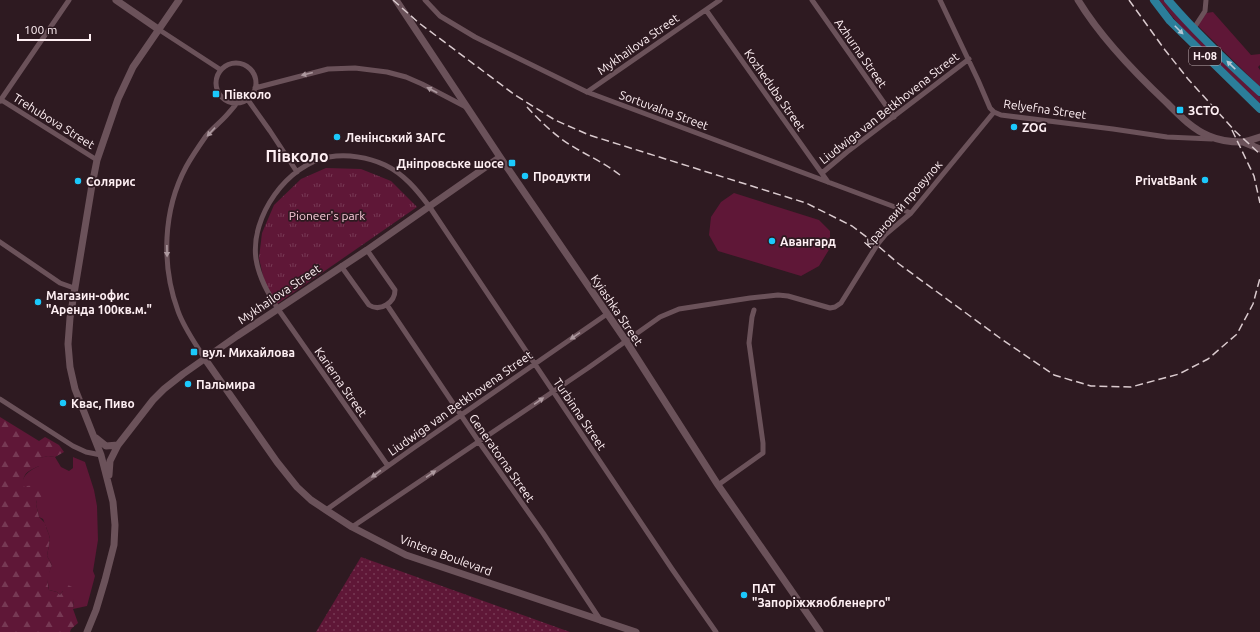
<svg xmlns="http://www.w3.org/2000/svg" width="1260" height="632" font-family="Ubuntu,sans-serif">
  <defs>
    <pattern id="forest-firs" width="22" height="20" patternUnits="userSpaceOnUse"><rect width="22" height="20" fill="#5f1737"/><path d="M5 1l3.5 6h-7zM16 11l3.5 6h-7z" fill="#773954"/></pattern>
    <pattern id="park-tufts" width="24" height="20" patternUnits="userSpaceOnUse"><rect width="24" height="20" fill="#5f1737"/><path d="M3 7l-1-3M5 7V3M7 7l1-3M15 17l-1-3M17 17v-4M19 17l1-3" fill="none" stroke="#773954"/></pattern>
    <pattern id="garden-dots" width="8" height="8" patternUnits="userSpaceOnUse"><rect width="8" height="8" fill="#5f1737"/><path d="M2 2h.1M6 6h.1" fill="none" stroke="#773954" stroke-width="1.8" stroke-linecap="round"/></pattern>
  </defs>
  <rect width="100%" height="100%" fill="#2e1a21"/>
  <path fill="#5f1737" d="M1159 0H1164L1217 57 1260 97V105L1180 26Z
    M1213 12 1251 55 1260 54V65L1258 67 1260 70V87L1197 25 1206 13Z
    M734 193 819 220 830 231V248L819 266 801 276 718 251 709 235 711 217 721 202Z
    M48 456 55 457 61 467 69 471 73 468V457L85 462 94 490 97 506 98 540 93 571 95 576 87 606 73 609 74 600 63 591 60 595 57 592 49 590 47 577 52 565 47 556 50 539 49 535 43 519 39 517 36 504 37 500C33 497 28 493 25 490 17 478 30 470 39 466V458Z"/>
  <path fill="url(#forest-firs)" d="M0 417 39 441 45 437 59 445 64 452 55 457 48 456 40 458 39 466C27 471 20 475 25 489L27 486C35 485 37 487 42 492V496L37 500 36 504 39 517 45 523 46 527 49 535 50 539 47 556 52 565C49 573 46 581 49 590L57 592 60 595 63 591 64 587 68 585 72 587 74 600 73 609 78 623 71 629 70 632H0Z"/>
  <path fill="url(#park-tufts)" d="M326 168 361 169 391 181 417 207 277 304 265 285 259 258 262 233 274 205 301 179Z"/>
  <path fill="url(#garden-dots)" d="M361 557 570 632H316Z"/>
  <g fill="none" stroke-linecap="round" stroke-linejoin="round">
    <path stroke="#6b525a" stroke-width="5" d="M425 0 440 16 475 37 587 92 911 213
      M812 0 894 117
      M940 0 978 80 990 108 994 112 1001 115 1113 129 1167 137 1212 139
      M706 10 828 182
      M1194 28 1205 11 1206 0
      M158 29 221 70
      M216 83a20 20 0 1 1 40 0a20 20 0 1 1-40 0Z
      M255 88 328 69 355 68 387 72 406 77 422 84 466 107
      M587 92 720 0
      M0 99 97 160
      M248 100 270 131 297 172
      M0 101 69 0
      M822 173 847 152 969 59
      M0 242 60 283 74 288
      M341 266 369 305C380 312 395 303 395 290L367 250
      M387 305 479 442 543 533 601 621
      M205 359C195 343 184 328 178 311 161 265 163 210 186 167 192 156 199 146 206 136 211 130 217 125 223 119 228 114 232 109 237 103
      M0 399 73 446 86 452 101 455
      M388 466 278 309C268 293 259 278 256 259 250 217 287 164 329 157 347 154 368 157 385 165 404 174 417 190 429 206L672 569 716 632
      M718 485 763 453V443L749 343 752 317 754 310
      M326 510 412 449 607 314
      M352 527 588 368 660 317 679 309 750 298 778 295 788 296 830 308 835 307 841 303 877 245 886 234 911 213 994 112"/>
    <path stroke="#6b525a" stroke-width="7" d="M116 0 158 29
      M396 0 500 157 626 341 718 485 820 632
      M1078 0C1101 38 1134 72 1166 102 1179 115 1192 129 1209 136 1218 140 1232 142 1242 142 1248 141 1254 139 1260 137
      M1243 142 1260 149
      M205 359 277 462 297 487 311 500 326 510 352 527 406 555 636 632
      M96 438 106 446 118 445
      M109 475 110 461 118 445 153 400 164 389 183 374 237 336 367 250 500 157
      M87 632 96 610 105 580 114 545 115 525 113 502 101 455 75 389 70 367 68 344 70 318 92 185 97 160 118 99 133 67 179 0"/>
    <path stroke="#2b7e9a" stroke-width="8" d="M1154 0 1170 21 1260 109
      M1168 0C1196 33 1228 63 1260 92"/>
    <path stroke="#dacace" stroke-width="1.5" stroke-dasharray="8 4" stroke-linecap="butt" d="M393 0 419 23 515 95 555 120 589 135 806 203 852 226 877 245 899 264 1000 338 1054 375 1091 386 1131 387 1179 374 1208 359 1237 334 1253 304 1260 278
      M1129 0 1165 50 1188 79 1235 131 1260 154
      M527 107C540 121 555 136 572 146 588 156 605 163 620 175
      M1232 130 1254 176 1260 203"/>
  </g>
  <defs><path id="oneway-solid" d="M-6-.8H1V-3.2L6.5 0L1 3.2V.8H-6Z"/></defs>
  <g fill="#b4c7d4">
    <use href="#oneway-solid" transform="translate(1179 30) rotate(45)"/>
    <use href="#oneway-solid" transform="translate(1231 65) rotate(-136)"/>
  </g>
  <g fill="#ad999f">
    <use href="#oneway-solid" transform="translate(307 74) rotate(166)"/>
    <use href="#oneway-solid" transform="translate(432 90) rotate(-152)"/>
    <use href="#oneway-solid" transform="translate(211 132) rotate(133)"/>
    <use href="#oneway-solid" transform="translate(167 251) rotate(89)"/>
    <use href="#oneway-solid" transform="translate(575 336) rotate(146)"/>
    <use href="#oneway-solid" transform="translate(539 401) rotate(-35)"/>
    <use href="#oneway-solid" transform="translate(376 474) rotate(144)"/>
    <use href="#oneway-solid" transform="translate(431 474) rotate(-34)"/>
  </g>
  <g fill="#1bc9fc" stroke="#2e1a21" stroke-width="1.5">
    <rect x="212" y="90" width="8" height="8" rx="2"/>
    <rect x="1176" y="106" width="8" height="8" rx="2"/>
    <circle cx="1014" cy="127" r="4"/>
    <circle cx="337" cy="137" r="4"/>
    <rect x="508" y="159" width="8" height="8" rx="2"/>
    <circle cx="525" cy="176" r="4"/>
    <circle cx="1205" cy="180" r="4"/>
    <circle cx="78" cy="181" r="4"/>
    <circle cx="772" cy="241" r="4"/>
    <circle cx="38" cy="302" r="4"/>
    <rect x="190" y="348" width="8" height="8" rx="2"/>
    <circle cx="188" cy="384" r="4"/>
    <circle cx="63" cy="403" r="4"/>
    <circle cx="744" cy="595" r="4"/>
  </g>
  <g text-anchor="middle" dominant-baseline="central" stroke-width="3.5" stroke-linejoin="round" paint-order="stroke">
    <rect fill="#2e1a21" stroke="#c0afb4" stroke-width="1" x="1189" y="47" width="32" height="18" rx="3"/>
    <g font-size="11" font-weight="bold" fill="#feeff3">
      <text x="1205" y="56">Н-08</text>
    </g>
    <g font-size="12" fill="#feeff3" stroke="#2e1a21">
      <text transform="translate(638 44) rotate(-35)">Mykhailova Street</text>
      <text transform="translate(861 53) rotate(55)">Azhurna Street</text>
      <text transform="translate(775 90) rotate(55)">Kozheduba Street</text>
      <text transform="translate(889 108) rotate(-38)">Liudwiga van Betkhovena Street</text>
      <text transform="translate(1045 109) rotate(8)">Relyefna Street</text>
      <text transform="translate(664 110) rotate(20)">Sortuvalna Street</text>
      <text transform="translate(54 121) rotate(32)">Trehubova Street</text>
      <text transform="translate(903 204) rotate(-49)">Крановий провулок</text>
      <text transform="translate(279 294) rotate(-34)">Mykhailova Street</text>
      <text transform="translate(617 310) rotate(56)">Kyiashka Street</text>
      <text transform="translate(341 382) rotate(55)">Karierna Street</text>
      <text transform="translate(460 403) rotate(-35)">Liudwiga van Betkhovena Street</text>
      <text transform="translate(580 414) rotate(56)">Turbinna Street</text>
      <text transform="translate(502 458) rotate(55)">Generatorna Street</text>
      <text transform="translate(446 555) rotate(20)">Vintera Boulevard</text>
    </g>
    <g font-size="12" font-weight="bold" fill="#feeff3" stroke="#2e1a21" text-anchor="start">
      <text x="224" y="94">Півколо</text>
      <text x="1188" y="110">ЗСТО</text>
      <text x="1022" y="127">ZOG</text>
      <text x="345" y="137">Ленінський ЗАГС</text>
      <text x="504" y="163" text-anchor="end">Дніпровське шосе</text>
      <text x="533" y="176">Продукти</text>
      <text x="1197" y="180" text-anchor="end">PrivatBank</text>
      <text x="86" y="181">Солярис</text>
      <text x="780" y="241">Авангард</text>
      <text x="46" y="295">Магазин-офис<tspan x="46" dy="14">"Аренда 100кв.м."</tspan></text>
      <text x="202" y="352">вул. Михайлова</text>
      <text x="196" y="384">Пальмира</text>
      <text x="71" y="403">Квас, Пиво</text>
      <text x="752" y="588">ПАТ<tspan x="752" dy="14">"Запоріжжяобленерго"</tspan></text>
    </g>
    <g font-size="12" fill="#f7c9d7" stroke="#2e1a21">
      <text x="327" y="215">Pioneer's park</text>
    </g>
    <g font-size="16" font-weight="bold" fill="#feeff3" stroke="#2e1a21">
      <text x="297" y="156">Півколо</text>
    </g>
  </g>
  <path d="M18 34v6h72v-6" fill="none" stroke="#feeff3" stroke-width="2"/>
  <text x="24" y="34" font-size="12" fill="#feeff3" stroke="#2e1a21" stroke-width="3" paint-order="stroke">100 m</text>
</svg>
